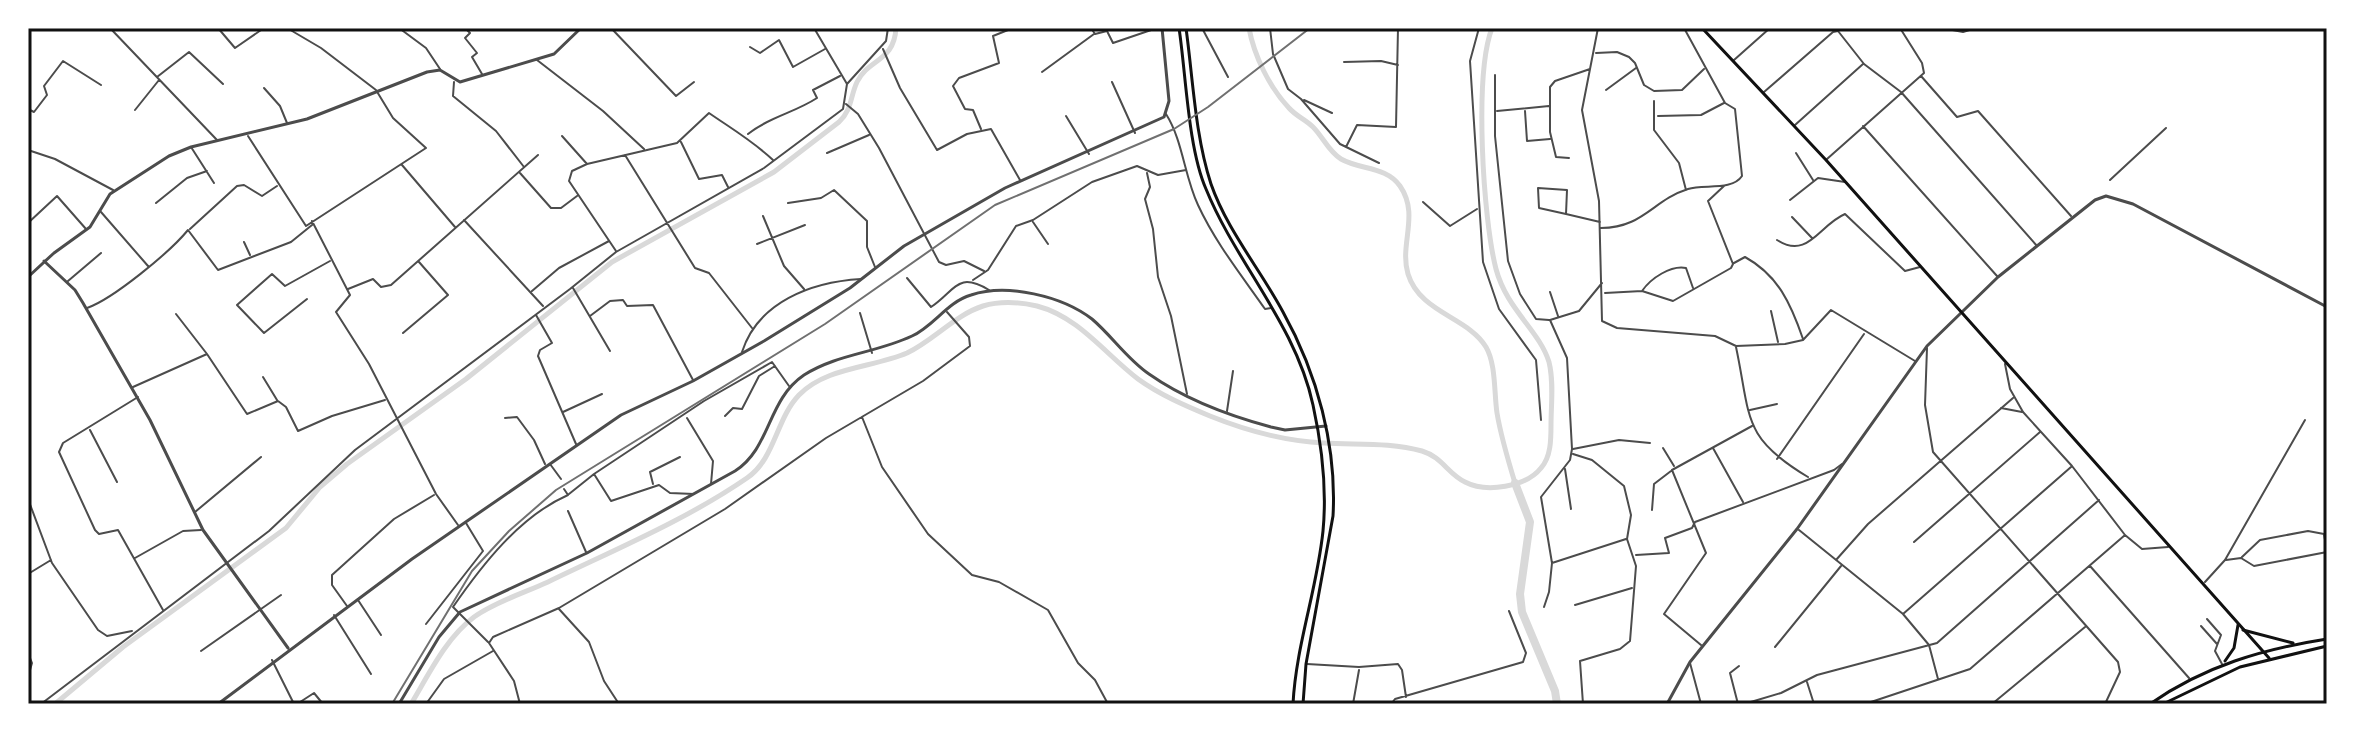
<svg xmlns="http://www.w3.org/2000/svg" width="2355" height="732" font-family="Overpass,sans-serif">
  <rect width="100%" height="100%" fill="#fff"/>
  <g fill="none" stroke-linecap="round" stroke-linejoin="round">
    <path stroke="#d9d9d9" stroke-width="5" d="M1249 28C1254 56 1270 88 1289 108 1296 116 1306 120 1313 127 1323 137 1329 152 1341 159 1360 170 1386 166 1400 186 1420 215 1399 244 1408 274 1420 313 1468 317 1486 347 1496 364 1494 393 1497 413 1501 437 1508 460 1515 483
      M55 704 123 647 286 528 320 487 347 464 466 379 612 262 774 172 839 122C852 110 850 97 857 82 869 58 894 62 896 28
      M411 704C429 674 446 638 474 617 495 602 524 593 548 582 614 550 686 520 747 478 775 459 776 419 799 395 826 367 872 368 907 353 934 340 955 315 983 306 1000 301 1019 302 1037 306 1079 317 1105 354 1138 379 1160 395 1186 406 1210 416 1247 431 1284 441 1324 443 1357 445 1390 442 1422 451 1442 457 1448 474 1465 482 1486 493 1526 487 1541 468 1551 457 1551 439 1551 425 1551 405 1554 382 1549 362 1539 330 1507 310 1496 269 1483 219 1474 75 1492 28"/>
    <path stroke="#d9d9d9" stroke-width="8" d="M1515 483 1530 522 1520 594 1522 612 1555 691 1557 704"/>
    <path stroke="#4c4c4c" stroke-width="2" d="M465 28 470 33 465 38 477 53 472 57 482 74"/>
    <path stroke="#4c4c4c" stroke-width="2" d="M110 28 217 140
      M218 28 235 48 264 28
      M399 28 426 48 440 69
      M601 28H603
      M611 28 676 96 694 82
      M814 28 847 84
      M1091 28 1095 34 1107 31 1113 43 1157 28
      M1202 28 1228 77
      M1270 28 1273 54 1288 89 1301 99 1340 144 1379 163
      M1479 28 1470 61 1483 262 1499 309 1536 360 1541 420
      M1546 28H1568
      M1598 28 1582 110 1599 201 1602 321 1617 328 1715 336 1736 346 1785 344 1803 340 1831 310 1915 361
      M1942 28 1963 32 1976 28
      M750 47 760 53 779 40 793 67 825 49
      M883 49 900 88 937 150 967 134 991 129 1020 180
      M1596 53 1617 52 1629 57 1635 63 1644 85 1654 91 1682 90 1704 69
      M537 60 603 111 644 149
      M1734 60 1770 28
      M1344 62 1381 61 1398 65
      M1042 72 1094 34
      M1495 75V136L1508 261 1520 294 1536 319 1549 320
      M1921 76 1957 117 1978 111 2071 216
      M157 77 189 52 223 84
      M454 82 453 96 496 131 524 167
      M1112 82 1135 133
      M264 88 280 106 287 123
      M1606 90 1636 68
      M1764 92 1833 32 1838 31 1864 64 1901 92 2037 246
      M1304 100 1332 113
      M1654 101V130L1679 163 1686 190
      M846 104 858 114 879 148 939 262 946 265 964 261 984 271
      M28 109 34 112 47 95 44 86 63 61 101 85
      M135 110 159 80
      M1497 111 1549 106
      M1525 111 1527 141 1550 139
      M1166 114C1183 141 1184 175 1198 205 1215 242 1242 276 1265 309L1271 308
      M1066 116 1089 154
      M1658 116 1701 115 1724 103
      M1795 125 1863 64
      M1863 126 1997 276
      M981 129 973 110 965 109 953 86 959 78 999 63 993 36 1013 28
      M748 134C769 117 794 113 817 98L813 90 840 76
      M248 136 306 226 426 148 393 118 376 90 321 48 287 28
      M562 136 587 164
      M681 142 699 179 722 175 728 187
      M191 147 214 183
      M1346 147 1357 125 1396 127 1398 28
      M28 150 55 159 113 190
      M827 153 869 135
      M1796 153 1813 180
      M625 155 695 268 709 273 752 328
      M1569 158 1556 157 1550 132V87L1555 81 1590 69
      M1827 159 1924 73 1922 63 1900 28
      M402 165 455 227
      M520 173 551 208H561L577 196
      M1147 173 1150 187 1145 199 1153 229 1158 277 1171 316 1187 394
      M2110 180 2166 128
      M1790 200 1818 178 1845 182
      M1423 202 1450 226 1477 209
      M156 203 187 178 207 171
      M788 203 821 198 834 190 867 221V247L875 267
      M101 212 148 266
      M1566 214 1539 208 1538 188 1567 190 1566 214 1600 222
      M763 216 784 266 804 289
      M1792 217 1812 238
      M464 220 543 306
      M312 221 350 295 336 312 369 364 436 494 458 525
      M1033 222 1048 244
      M28 223 57 196 86 229
      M1601 228C1643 228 1653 200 1688 189 1704 184 1732 191 1742 176L1735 109 1725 103 1684 28
      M190 229 237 186 244 185 262 196 277 186
      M1777 240C1808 260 1819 225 1845 214L1905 271 1920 267
      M244 242 250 255
      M757 244 805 225
      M616 251 569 181 572 171 587 164 677 143 709 113C732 129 753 141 773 160
      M1734 263 1745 257C1778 275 1791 304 1803 339
      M907 278 931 307C956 290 957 271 989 290
      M973 280 988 270 1016 226 1033 220 1092 182 1137 166 1158 175 1186 170
      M68 281 101 253
      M573 288 610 351
      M348 289 373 279 381 287 391 285 538 155
      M532 291 559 268 609 241
      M1642 291C1651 278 1671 265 1686 268L1693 288
      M1550 292 1558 316
      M1605 293 1642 291 1673 301 1731 268 1733 264 1708 201 1724 186
      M307 299 264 333 237 305 272 274 285 286 330 261
      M87 308C113 299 170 252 188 230L218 270 291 242 312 225
      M1771 311 1778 342
      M860 313 872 353
      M176 314 207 354
      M536 315 552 343 540 350 538 356 576 444
      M590 316 610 301 623 300 627 306 653 305 693 380
      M403 333 448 295 419 262
      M1736 347C1751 417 1741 437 1808 477
      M1927 348 1925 405 1933 452 2118 662 2120 672 2105 704
      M742 352C758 302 811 282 861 279
      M2005 364 2010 389 2023 412 2072 466 2125 535 2142 549 2168 547
      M263 377 277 400
      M133 387 207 354 247 414 278 401 286 407 298 431 332 416 385 400
      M138 397 63 443 59 452 95 530 99 534 118 530 163 610
      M2001 408 2022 412
      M1750 410 1777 404
      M1227 411 1233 371
      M563 412 602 394
      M725 416 733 408 742 409 759 376 775 366
      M862 417 882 467 928 534 972 575 999 582 1048 610 1078 663 1095 680 1108 704
      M505 418 517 417 534 440 545 464
      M687 418 713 461 711 484
      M90 430 117 482
      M1663 448 1674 466
      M1713 448 1743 502
      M1573 449 1619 440 1650 443
      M1573 454 1592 460 1624 486 1631 515 1627 539 1636 566 1630 641 1620 649 1580 661 1583 704
      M1777 459 1864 334
      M550 464 561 479
      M1565 469 1571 509
      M653 484 650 472 680 457
      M569 494 594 474
      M694 494 670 493 659 485 611 501 594 474 704 401 772 362 789 386
      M28 499 52 563 98 630 107 636 132 631
      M1652 510 1654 484 1671 471
      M568 511 586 552
      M195 512 261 457
      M1799 530 1903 614 1929 645 1938 679
      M2327 533 2324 534 2327 551
      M1914 542 2040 432
      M1636 555 1669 553 1665 538 1692 528 1695 522 1834 470 1842 464
      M2242 557 2260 540 2308 531 2324 534
      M135 558 183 531 201 530
      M1836 560 1868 524 2013 398
      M2226 560 2241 558 2254 566 2327 552
      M1552 563 1541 497 1570 460 1572 449 1567 358 1550 320 1579 311 1602 283
      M2090 566 2189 678
      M28 574 51 560
      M2205 582 2225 560 2305 420
      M358 600 381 635
      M1575 605 1632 588
      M347 606 332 585V575L394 519 434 495
      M1544 607 1549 592 1552 563 1626 539
      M559 609 589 642 604 681 619 704
      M1903 614 2071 467
      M334 615 371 674
      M2207 619 2221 635 2215 651 2222 664
      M426 624 483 551 466 523
      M2201 626 2217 644
      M488 642 453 607C482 565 520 516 568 495L564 489
      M1701 645 1664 614 1706 553 1672 470 1752 426
      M1775 647 1841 566
      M201 651 281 595
      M28 653 32 663 28 677
      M272 660 294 704
      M1690 663 1701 704
      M1307 664 1359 667 1398 664 1402 670 1406 697
      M1807 682 1814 704
      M41 704 269 531 355 450 570 289 616 252 764 168 843 109 847 84 886 41 888 28
      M297 704 314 693 323 704
      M426 704 444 679 493 651
      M520 704 514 681 489 643 493 637 559 608 725 509 826 438 923 381 970 346 969 337 947 312
      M1353 704 1359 670
      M1391 704 1395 699 1523 662 1526 653 1509 611
      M1738 704 1730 673 1739 666
      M1744 704 1781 693 1817 675 1937 643 2099 500
      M1865 704 1970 669 2125 535
      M1992 704 2085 627"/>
    <path stroke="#4c4c4c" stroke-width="3" d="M44 261 75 290 83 303 150 420 203 530 288 648
      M28 277 54 253 90 227 110 194 169 156 191 147 307 119 427 72 440 70 460 82 554 54 581 28
      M218 704 412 559 621 415 693 381 764 341 850 288 904 246 1005 188 1164 117 1169 101 1162 28
      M399 704 439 637 460 612 587 553 735 471C771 448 767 400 804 375 837 354 876 353 912 336 934 326 947 302 971 295 1007 283 1062 296 1092 319 1112 336 1127 359 1149 374 1183 398 1230 416 1271 427L1285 430 1326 426
      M1667 704 1690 662 1797 529 1927 346 1998 277 2095 200 2106 196 2133 204 2327 307"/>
    <path stroke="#111" stroke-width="3" d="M1702 28 1826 160 2269 658"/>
    <path stroke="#111" stroke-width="3" d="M1179 28C1186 74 1188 148 1206 189 1236 263 1296 325 1313 405 1322 446 1327 489 1323 531 1317 590 1296 645 1293 704
      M1186 28C1193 79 1195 135 1211 184 1227 230 1260 269 1283 312 1317 373 1337 446 1333 516L1306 664 1303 704
      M2243 630 2293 643
      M2225 661 2234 648 2238 625
      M2150 704C2204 666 2263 649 2327 639
      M2163 704 2240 667 2327 646"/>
    <path stroke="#707070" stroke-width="2" d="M392 704 472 571 509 531 556 490 825 324 995 205 1174 129 1208 107 1310 28"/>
  </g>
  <rect width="2355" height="732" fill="none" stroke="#ffffff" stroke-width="60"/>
  <rect x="30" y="30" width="2295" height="672" fill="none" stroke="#111" stroke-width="3"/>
</svg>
